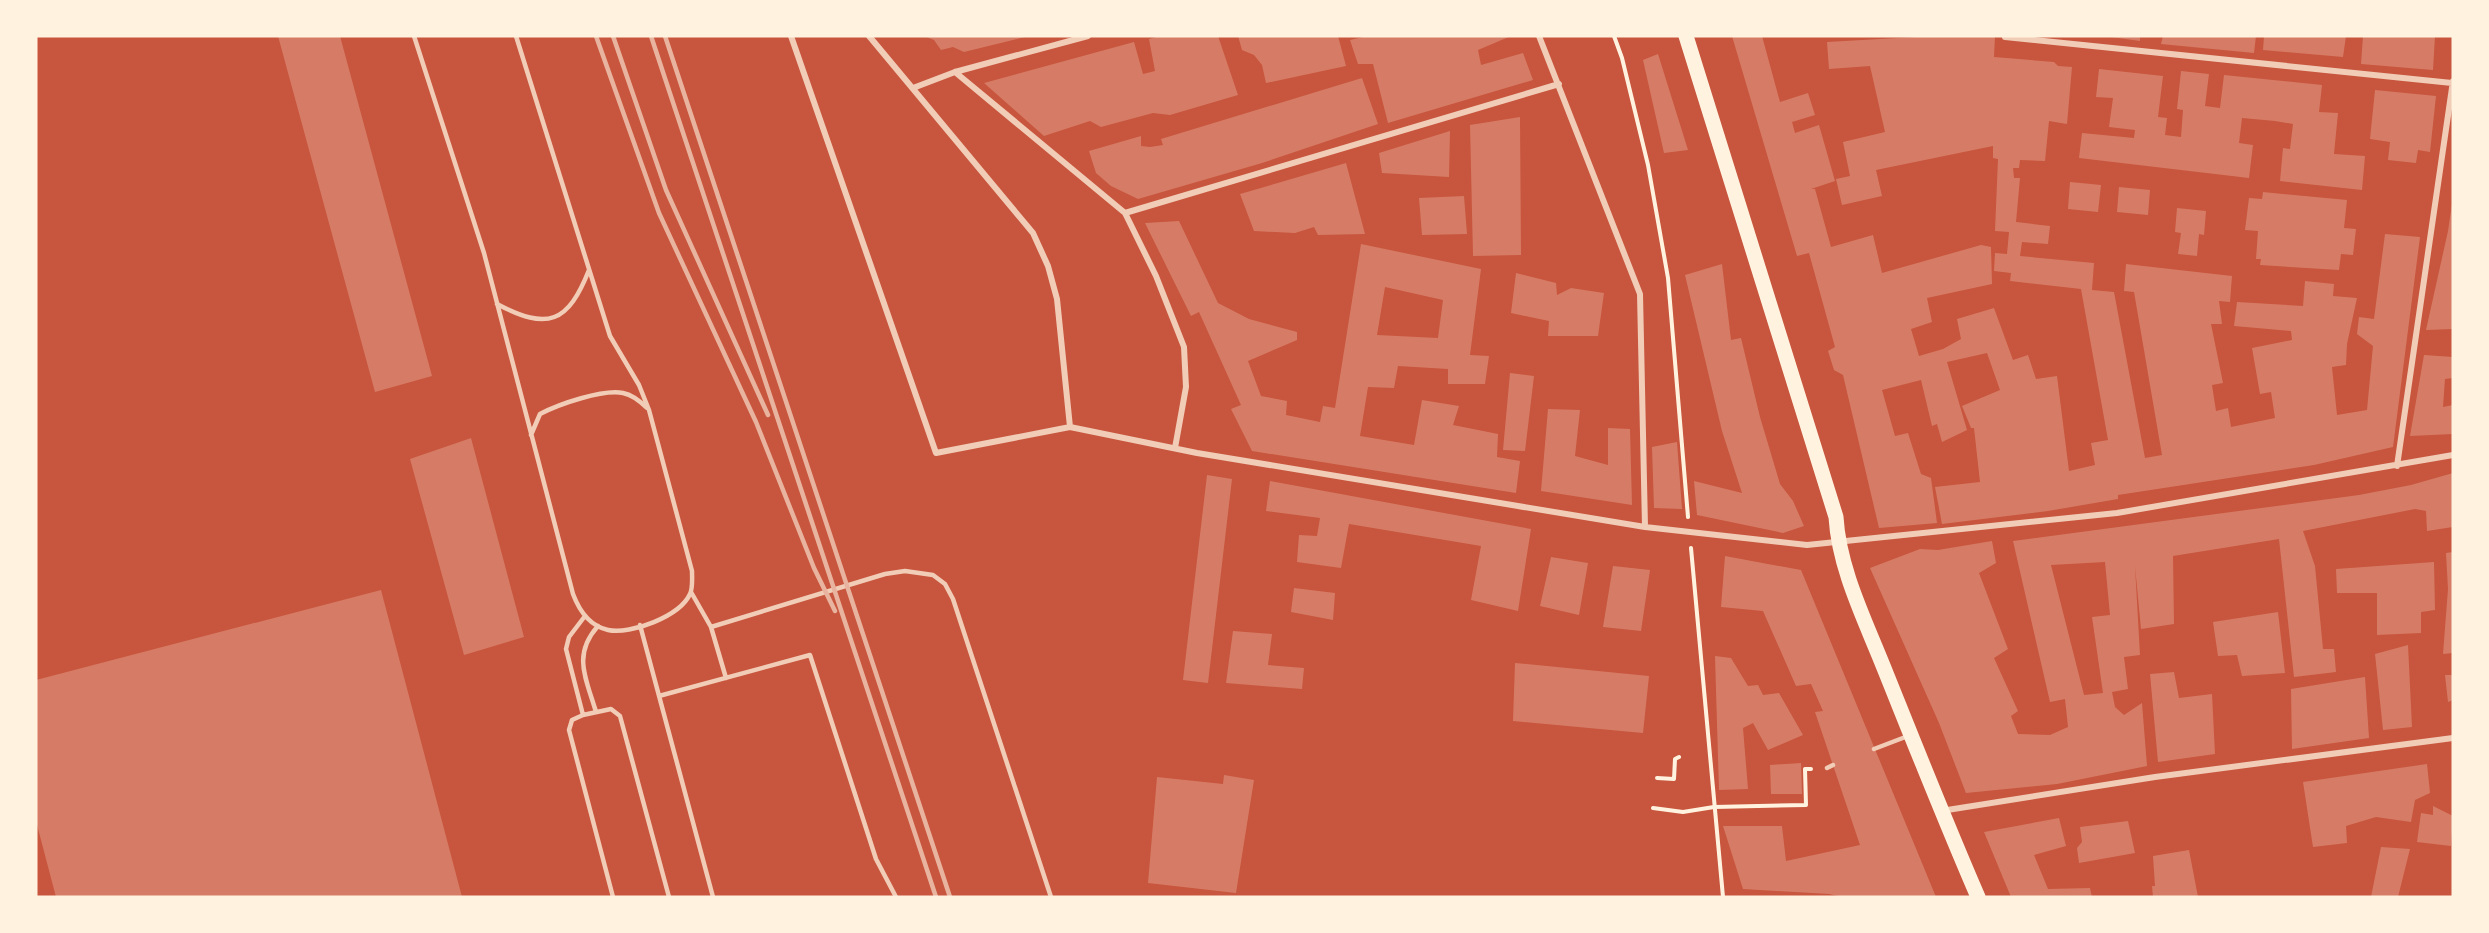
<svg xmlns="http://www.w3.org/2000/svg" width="2489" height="933" font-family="'Golos Text',sans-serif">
<rect width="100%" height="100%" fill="#c8553d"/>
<path fill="#d67c66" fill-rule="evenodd" d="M 278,36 L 340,36 L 432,376 L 375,392 Z
M 924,36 L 1025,36 L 1025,37 L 964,52 L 953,47 L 941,50 L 934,40 Z
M 1159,36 L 1218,36 L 1238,95 L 1170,115 L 1153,113 L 1101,127 L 1090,121 L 1044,136 L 984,83 L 1134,42 L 1143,74 L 1155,71 L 1149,39 Z
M 1238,36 L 1338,36 L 1346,66 L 1266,83 L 1262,65 L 1254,55 L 1242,50 Z
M 1367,36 L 1511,36 L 1478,50 L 1481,65 L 1523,53 L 1533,80 L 1388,123 L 1373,64 L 1358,64 L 1350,40 Z
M 1732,36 L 1762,36 L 1780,102 L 1808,93 L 1815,115 L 1792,122 L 1795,133 L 1819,125 L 1835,181 L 1811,189 L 1815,189 L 1831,247 L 1873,235 L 1882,273 L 1981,245 L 1991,247 L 1992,284 L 1927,298 L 1932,322 L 1911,329 L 1919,356 L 1943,349 L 1961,339 L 1957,319 L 1994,308 L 2013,360 L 2028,355 L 2036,379 L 2057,376 L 2069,471 L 2095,465 L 2091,443 L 2108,440 L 2081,289 L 2010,281 L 2011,273 L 1994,271 L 1995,253 L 2007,254 L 2009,232 L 1995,231 L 1998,159 L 1993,158 L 1993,146 L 1876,170 L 1882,196 L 1842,205 L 1836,179 L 1850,176 L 1843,142 L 1885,132 L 1870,66 L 1829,69 L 1827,42 L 1933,36 L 1995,36 L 1994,57 L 2054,62 L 2058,66 L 2072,67 L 2067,124 L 2049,121 L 2045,161 L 2020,160 L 2019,168 L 2013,168 L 2014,178 L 2020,178 L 2016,222 L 2050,226 L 2048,244 L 2022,242 L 2020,256 L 2094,263 L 2092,290 L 2114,292 L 2145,458 L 2162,455 L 2134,292 L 2124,291 L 2126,264 L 2232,276 L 2230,302 L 2219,301 L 2222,324 L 2211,324 L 2223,383 L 2212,385 L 2216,411 L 2228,408 L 2231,427 L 2275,418 L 2271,392 L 2260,394 L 2252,348 L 2292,340 L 2291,331 L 2234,326 L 2237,302 L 2303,306 L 2305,281 L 2334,284 L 2333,296 L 2357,298 L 2347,344 L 2346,365 L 2332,367 L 2337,415 L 2367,410 L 2373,346 L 2357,334 L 2359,317 L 2374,319 L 2385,234 L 2420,237 L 2393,447 L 2314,465 L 2118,495 L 2118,499 L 2048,511 L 1942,524 L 1935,487 L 1980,482 L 1974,428 L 1971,428 L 1962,406 L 2000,390 L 1987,353 L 1947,362 L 1967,430 L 1942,442 L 1937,424 L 1932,426 L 1921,380 L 1882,390 L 1895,436 L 1908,433 L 1921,474 L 1931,478 L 1937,523 L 1879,528 L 1843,375 L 1834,370 L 1828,351 L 1835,347 L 1809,253 L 1797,256 Z
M 2104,36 L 2140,36 L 2140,41 Z
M 2163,36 L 2256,36 L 2254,53 L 2161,44 Z
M 2264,36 L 2346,36 L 2343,57 L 2263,50 Z
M 2363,36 L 2435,36 L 2433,70 L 2361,64 Z
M 1658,54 L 1688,150 L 1664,153 L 1643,60 Z
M 2099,69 L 2163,76 L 2158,117 L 2167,118 L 2165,135 L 2181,137 L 2183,110 L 2177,109 L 2181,71 L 2209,74 L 2205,106 L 2220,108 L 2224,75 L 2322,85 L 2319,112 L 2338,113 L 2334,154 L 2365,156 L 2362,190 L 2280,181 L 2283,148 L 2290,149 L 2293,124 L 2275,121 L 2242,118 L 2239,143 L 2253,145 L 2249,178 L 2079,158 L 2082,133 L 2134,138 L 2135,130 L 2109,127 L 2113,98 L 2096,97 Z
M 1362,78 L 1378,124 L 1262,163 L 1138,199 L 1111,186 L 1096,173 L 1089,151 L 1141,136 L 1141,146 L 1150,147 L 1163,145 L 1161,139 Z
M 2375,90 L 2436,96 L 2430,152 L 2418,150 L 2416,163 L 2388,160 L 2390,142 L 2370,139 Z
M 1520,117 L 1521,255 L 1473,256 L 1470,125 Z
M 1450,131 L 1449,177 L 1382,173 L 1379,153 Z
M 1346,163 L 1365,234 L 1318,235 L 1314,227 L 1295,233 L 1254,231 L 1240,194 Z
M 2070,182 L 2101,185 L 2098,212 L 2068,209 Z
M 2119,187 L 2150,190 L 2148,215 L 2117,212 Z
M 2263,192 L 2347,200 L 2344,228 L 2356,229 L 2353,255 L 2341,254 L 2339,270 L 2260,265 L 2261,259 L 2256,259 L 2258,231 L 2245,230 L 2249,198 L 2262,199 Z
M 1464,196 L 1467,234 L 1422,235 L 1419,198 Z
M 2452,204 L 2453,329 L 2426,330 L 2448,231 Z
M 2177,208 L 2206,211 L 2204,235 L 2199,234 L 2197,256 L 2178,254 L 2181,233 L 2175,232 Z
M 1179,221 L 1218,303 L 1249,319 L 1297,332 L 1297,340 L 1248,361 L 1261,396 L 1287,401 L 1286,415 L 1320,422 L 1323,406 L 1335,408 L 1361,244 L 1481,269 L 1470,355 L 1489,356 L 1485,384 L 1448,384 L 1448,369 L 1398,366 L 1394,388 L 1368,387 L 1360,436 L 1414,445 L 1422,400 L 1459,406 L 1453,425 L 1498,434 L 1497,457 L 1520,461 L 1516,493 L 1252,451 L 1231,409 L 1241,405 L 1199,312 L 1191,316 L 1145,223 ZM 1385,287 L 1443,300 L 1438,338 L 1377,335 Z
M 1722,264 L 1731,340 L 1741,338 L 1760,417 L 1780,484 L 1793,501 L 1804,526 L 1783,533 L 1697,515 L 1694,481 L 1742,493 L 1722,431 L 1685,275 Z
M 1516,273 L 1556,283 L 1557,295 L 1571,288 L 1604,293 L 1598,336 L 1548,336 L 1549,321 L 1511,313 Z
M 2424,355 L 2453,357 L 2453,378 L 2445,379 L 2443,407 L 2453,405 L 2453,434 L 2410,436 Z
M 1510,373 L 1534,376 L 1525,451 L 1503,450 Z
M 1548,409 L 1580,410 L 1575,456 L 1608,465 L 1608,428 L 1630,429 L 1632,505 L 1541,491 Z
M 471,438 L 524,637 L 464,655 L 410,459 Z
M 1677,442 L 1682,509 L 1654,508 L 1652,447 Z
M 2453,473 L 2453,527 L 2427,531 L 2426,511 L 2415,509 L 2303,531 L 2315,566 L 2323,649 L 2334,649 L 2336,672 L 2294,677 L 2279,539 L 2173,556 L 2174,624 L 2141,629 L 2135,566 L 2140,655 L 2124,657 L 2128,689 L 2112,692 L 2115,707 L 2124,715 L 2142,703 L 2147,766 L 2057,784 L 1966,793 L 1939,723 L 1870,568 L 1920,549 L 1938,550 L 1992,541 L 1996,563 L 1979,573 L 2008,649 L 1994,658 L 2018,711 L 2011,716 L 2018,734 L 2050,735 L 2068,727 L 2065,699 L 2050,702 L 2013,541 L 2359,495 L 2411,485 ZM 2105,562 L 2110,615 L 2092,617 L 2103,693 L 2084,695 L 2051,565 Z
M 1207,475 L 1232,479 L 1208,683 L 1183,680 Z
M 1270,481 L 1531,529 L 1518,611 L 1471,600 L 1481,546 L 1349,524 L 1341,568 L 1297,562 L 1299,535 L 1317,536 L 1320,518 L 1266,511 Z
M 2453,552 L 2453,653 L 2443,654 L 2448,589 L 2446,553 Z
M 1725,556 L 1801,570 L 1936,897 L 1843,897 L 1829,894 L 1743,889 L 1723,826 L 1782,826 L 1786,861 L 1860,845 L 1815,712 L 1823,711 L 1811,684 L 1796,686 L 1763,611 L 1721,607 Z
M 1551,557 L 1588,563 L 1579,615 L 1540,606 Z
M 2434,562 L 2435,610 L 2421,612 L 2421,633 L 2377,635 L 2377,593 L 2337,593 L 2336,569 Z
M 1613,566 L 1650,570 L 1641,631 L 1603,627 Z
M 1294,588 L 1335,593 L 1333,620 L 1291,612 Z
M 381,590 L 462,897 L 56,897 L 36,821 L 36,680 Z
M 2278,612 L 2285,673 L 2242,676 L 2237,655 L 2218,656 L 2213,622 Z
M 1233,631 L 1272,634 L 1268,665 L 1304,668 L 1302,689 L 1226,683 Z
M 2408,645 L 2412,727 L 2383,730 L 2375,654 Z
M 1715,656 L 1731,658 L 1748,686 L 1758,685 L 1763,695 L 1779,693 L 1803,735 L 1768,750 L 1753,723 L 1743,728 L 1748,789 L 1719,790 Z
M 1515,663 L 1649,676 L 1643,733 L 1513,721 Z
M 2174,672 L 2179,698 L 2212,694 L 2215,754 L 2158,762 L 2150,674 Z
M 2445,675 L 2453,675 L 2453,700 L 2448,702 Z
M 2365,677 L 2369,738 L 2292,749 L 2291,689 Z
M 1801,763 L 1802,794 L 1771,794 L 1770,765 Z
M 2427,764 L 2430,793 L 2415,800 L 2411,822 L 2376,817 L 2346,826 L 2347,843 L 2313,847 L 2303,782 Z
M 1224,775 L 1254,780 L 1236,893 L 1148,883 L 1157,777 L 1223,784 Z
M 2433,806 L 2453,816 L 2451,846 L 2417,842 L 2421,813 L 2433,815 Z
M 2059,818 L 2066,846 L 2034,855 L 2048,889 L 2090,888 L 2092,897 L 2011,897 L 1984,832 Z
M 2128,821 L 2135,853 L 2079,863 L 2077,848 L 2082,842 L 2080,827 Z
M 2381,847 L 2410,849 L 2398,897 L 2371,897 Z
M 2189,850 L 2198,897 L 2153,897 L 2152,886 L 2155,886 L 2153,856 Z"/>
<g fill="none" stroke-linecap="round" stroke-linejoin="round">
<path stroke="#fff3e0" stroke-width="4" d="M 1614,36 L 1622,58 L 1648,165 L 1668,278 L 1688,517
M 1691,548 L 1723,897
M 1657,778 L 1674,779 L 1675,759 L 1679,757
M 1653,808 L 1683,812 L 1714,807 L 1806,805 L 1805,769 L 1811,769"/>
<path stroke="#f1ccb7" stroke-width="4.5" d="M 414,36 L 484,253 L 573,594 C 579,610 590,626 608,630 C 631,635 680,616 690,594 C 693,588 692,578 692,571 L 649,410 L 639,385 L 610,336 L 516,36
M 497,304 C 548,331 568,323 589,270
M 531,435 L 540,414 C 559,404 603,389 623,393 C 633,395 640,401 647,408
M 691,592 L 711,627 L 885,574 L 905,571 L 933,575 L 945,584 L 953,599 L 1051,897
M 585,616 L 569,637 L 566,649 L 583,715 L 572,720 L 569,730 L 613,897
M 640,625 L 713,897
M 711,627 L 726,678
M 659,696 L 810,655 L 876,859 L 896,897
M 596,712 C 586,678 572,655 598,626
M 583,715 L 611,709 L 620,716 L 669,897
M 1874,749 L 1908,736
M 1827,768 L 1833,765"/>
<path stroke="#f1ccb7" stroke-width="6" d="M 791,36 L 936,453 L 1070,427 L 1197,453 L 1645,527 L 1807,545 L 2117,513 L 2453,455
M 869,36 L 1033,233 L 1048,266 L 1057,299 L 1070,427
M 1539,36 L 1640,294 L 1645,527
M 2005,37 L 2452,83
M 955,72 L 1125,213 L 1156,276 L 1184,347 L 1186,387 L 1175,448
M 913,88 L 955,72 L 1088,36
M 1125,213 L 1559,84
M 2397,466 L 2453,81
M 1941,811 L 2155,777 L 2453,738"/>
<path stroke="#fff3e0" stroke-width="15" d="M 1686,36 L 1836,517 C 1839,569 1865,620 1884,668 C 1915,745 1945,821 1978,897"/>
<path stroke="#e9b49f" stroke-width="4.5" d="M 596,36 L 659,213 L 756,422 L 814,568 L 835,611
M 613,36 L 666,190 L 768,415
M 651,36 L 936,897
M 665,36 L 950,897"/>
</g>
<rect width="2489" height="933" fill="none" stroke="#fff3e0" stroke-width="75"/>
</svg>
